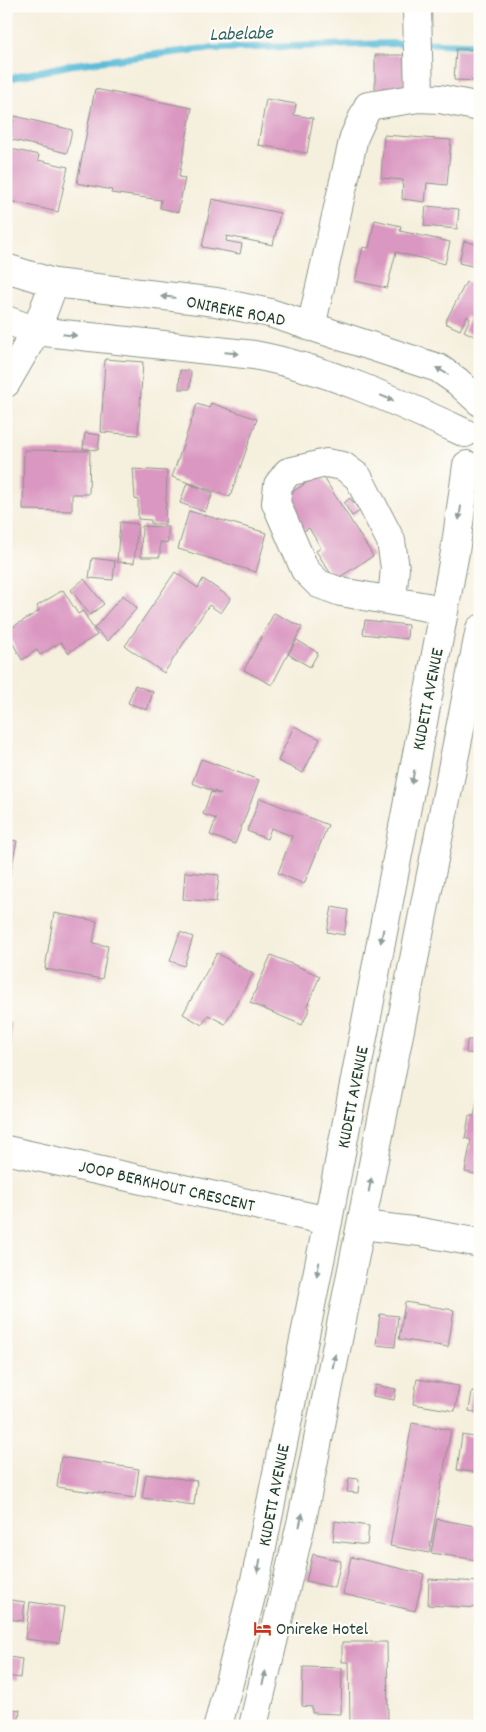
<svg xmlns="http://www.w3.org/2000/svg" width="486" height="1732" font-family="Dekko,sans-serif">
<rect width="100%" height="100%" fill="#fdfcf7"/>
<filter id="ink" filterUnits="userSpaceOnUse"><feTurbulence type="fractalNoise" baseFrequency=".02" numOctaves="2"/><feDisplacementMap in="SourceGraphic" scale="10" xChannelSelector="R" yChannelSelector="G"/><feConvolveMatrix kernelMatrix="1 2 1 2 8 2 1 2 1" color-interpolation-filters="sRGB"/></filter>
<filter id="wash" filterUnits="userSpaceOnUse"><feTurbulence type="fractalNoise" baseFrequency=".0096" numOctaves="4" result="noise"/><feDisplacementMap in="SourceGraphic" scale="20" xChannelSelector="R" yChannelSelector="G"/><feGaussianBlur stdDeviation="1.12" result="paint"/><feColorMatrix in="noise" values="0 0 0 0 0 0 0 0 0 0 0 0 0 0 0 0 0 1.4 0 .05"/><feComposite in="paint" operator="in"/></filter>
<g filter="url(#wash)">
<rect width="100%" height="100%" fill="#f5efdd"/>
<g fill="none" stroke-linecap="round" stroke-linejoin="round">
<path stroke="#59bbd8" stroke-width="7" d="M 424,43 L 480,45
M 6,79 L 70,65 L 201,49 L 413,43"/>
</g>
<g id="blocks">
<path fill="#da97c1" d="M 456,49 L 480,50 L 480,81 L 454,80 Z
M 375,55 L 405,55 L 405,89 L 375,89 Z
M 95,89 L 192,108 L 179,177 L 185,178 L 178,212 L 160,208 L 161,200 L 111,193 L 112,190 L 77,183 Z
M 266,99 L 296,104 L 294,115 L 313,118 L 307,153 L 258,145 Z
M 15,116 L 72,130 L 67,153 L 9,139 Z
M 384,135 L 451,140 L 447,185 L 427,183 L 425,202 L 402,199 L 403,180 L 381,178 Z
M 6,148 L 39,155 L 38,160 L 68,167 L 58,212 L 6,200 Z
M 212,199 L 280,213 L 273,245 L 227,236 L 226,241 L 242,244 L 240,254 L 202,247 Z
M 426,206 L 459,209 L 457,229 L 424,226 Z
M 375,220 L 401,226 L 400,231 L 450,242 L 445,264 L 396,252 L 387,288 L 355,281 L 363,247 L 369,248 Z
M 464,241 L 480,245 L 480,268 L 459,263 Z
M 466,282 L 480,289 L 480,339 L 464,331 L 470,319 L 467,316 L 460,330 L 445,323 Z
M 105,359 L 143,362 L 138,435 L 101,432 Z
M 180,370 L 191,371 L 190,389 L 179,389 Z
M 211,403 L 257,419 L 230,497 L 172,477 L 197,404 L 209,408 Z
M 85,433 L 100,435 L 98,450 L 83,449 Z
M 24,450 L 90,451 L 89,494 L 72,494 L 72,511 L 23,510 Z
M 133,469 L 167,471 L 165,524 L 151,524 L 151,520 L 138,519 L 138,500 L 135,499 Z
M 321,473 L 373,556 L 335,580 L 316,551 L 321,548 L 309,528 L 304,531 L 283,498 Z
M 187,483 L 213,493 L 205,512 L 180,503 Z
M 350,498 L 360,511 L 352,516 L 344,503 Z
M 189,511 L 267,533 L 256,572 L 178,549 Z
M 120,522 L 138,524 L 134,563 L 117,562 Z
M 142,526 L 168,527 L 168,543 L 160,542 L 160,557 L 141,557 Z
M 92,558 L 115,561 L 113,580 L 89,578 Z
M 175,572 L 198,588 L 203,579 L 231,598 L 221,613 L 209,605 L 164,673 L 125,646 Z
M 84,579 L 104,604 L 90,615 L 71,590 Z
M 63,590 L 78,614 L 83,611 L 97,635 L 68,653 L 61,642 L 40,655 L 37,650 L 22,660 L 6,631 L 39,611 L 37,606 Z
M 123,595 L 137,608 L 108,641 L 94,628 Z
M 274,613 L 302,627 L 272,685 L 244,670 Z
M 365,620 L 408,625 L 407,639 L 363,634 Z
M 297,640 L 318,653 L 310,667 L 288,654 Z
M 135,685 L 153,692 L 147,710 L 128,703 Z
M 294,726 L 320,739 L 303,773 L 278,761 Z
M 201,759 L 259,780 L 235,844 L 210,835 L 216,819 L 203,814 L 211,792 L 221,794 L 192,783 Z
M 260,798 L 328,825 L 304,884 L 278,873 L 292,836 L 271,828 L 267,839 L 247,831 Z
M 6,839 L 17,841 L 7,888 L 6,888 Z
M 185,872 L 219,875 L 216,902 L 183,899 Z
M 332,907 L 348,910 L 344,935 L 327,932 Z
M 54,913 L 97,921 L 93,943 L 108,946 L 102,979 L 45,969 Z
M 180,932 L 193,937 L 184,966 L 170,961 Z
M 217,953 L 253,974 L 225,1024 L 208,1015 L 202,1025 L 183,1014 Z
M 271,955 L 320,976 L 307,1006 L 310,1008 L 302,1025 L 250,1003 Z
M 6,1022 L 11,1023 L 8,1076 L 6,1076 Z
M 467,1040 L 480,1040 L 480,1054 L 466,1053 Z
M 479,1091 L 480,1091 L 480,1175 L 465,1172 L 471,1140 L 465,1138 L 469,1116 L 474,1116 Z
M 405,1302 L 454,1310 L 448,1347 L 399,1339 Z
M 380,1314 L 398,1316 L 395,1347 L 376,1345 Z
M 417,1379 L 459,1386 L 455,1411 L 413,1404 Z
M 375,1385 L 396,1389 L 394,1400 L 373,1396 Z
M 472,1391 L 480,1392 L 480,1413 L 469,1411 Z
M 412,1423 L 451,1430 L 429,1553 L 390,1546 Z
M 462,1435 L 480,1438 L 480,1473 L 457,1470 Z
M 61,1457 L 139,1469 L 135,1498 L 57,1487 Z
M 146,1474 L 197,1481 L 194,1505 L 142,1498 Z
M 349,1478 L 359,1479 L 358,1493 L 347,1492 Z
M 437,1519 L 480,1527 L 477,1560 L 431,1553 Z
M 335,1521 L 369,1526 L 367,1545 L 333,1541 Z
M 313,1554 L 341,1561 L 335,1588 L 306,1581 Z
M 351,1557 L 424,1574 L 415,1611 L 343,1594 Z
M 429,1579 L 480,1582 L 479,1608 L 428,1605 Z
M 11,1600 L 25,1602 L 23,1621 L 8,1619 Z
M 30,1602 L 64,1607 L 59,1643 L 25,1639 Z
M 342,1642 L 387,1642 L 388,1724 L 350,1724 L 349,1662 L 342,1662 Z
M 9,1657 L 22,1659 L 20,1678 L 7,1676 Z
M 303,1667 L 342,1668 L 341,1714 L 312,1713 L 312,1707 L 302,1706 Z
M 6,1708 L 20,1710 L 18,1726 L 6,1726 Z"/>
</g>
</g>
<g filter="url(#ink)">
<use href="#blocks" fill-opacity="0" stroke="#8a9688" stroke-width="1"/>
<g fill="none" stroke-linecap="round" stroke-linejoin="round">
<defs>
<path id="minor" d="M 417,6 L 419,98
M 311,327 L 354,137 L 368,106 L 419,98 L 440,99 L 480,107
M 6,383 L 36,331 L 54,283
M 392,599 L 395,568 L 391,541 L 358,477 L 343,466 L 326,463 L 288,472 L 278,485 L 276,503 L 305,570 L 319,584 L 341,592 L 444,610
M 6,1150 L 328,1221
M 362,1225 L 421,1232 L 480,1243"/>
<path id="major" d="M 6,268 L 54,283 L 216,302 L 270,313 L 438,368 L 457,381 L 480,402
M 6,320 L 36,331 L 254,355 C 328,369 396,401 465,433
M 218,1726 L 257,1572 L 328,1221 L 433,670 L 455,552 L 467,465
M 253,1726 L 303,1515 L 480,629"/>
</defs>
<use href="#minor" stroke="#8a9688" stroke-width="30"/>
<use href="#major" stroke="#8a9688" stroke-width="30"/>
<use href="#minor" stroke="#fff" stroke-width="28"/>
<use href="#major" stroke="#fff" stroke-width="28"/>
</g>
<defs><path id="oneway-solid" d="M-6-.8H1V-3.2L6.5 0L1 3.2V.8H-6Z" transform="scale(1.25)"/></defs>
<g fill="#8f9e9a">
<use href="#oneway-solid" transform="translate(168 297) rotate(-174)"/>
<use href="#oneway-solid" transform="translate(70 335) rotate(6)"/>
<use href="#oneway-solid" transform="translate(232 353) rotate(5)"/>
<use href="#oneway-solid" transform="translate(442 371) rotate(-150)"/>
<use href="#oneway-solid" transform="translate(387 398) rotate(23)"/>
<use href="#oneway-solid" transform="translate(460 513) rotate(98)"/>
<use href="#oneway-solid" transform="translate(413 777) rotate(101)"/>
<use href="#oneway-solid" transform="translate(382 936) rotate(101)"/>
<use href="#oneway-solid" transform="translate(370 1185) rotate(-79)"/>
<use href="#oneway-solid" transform="translate(318 1269) rotate(101)"/>
<use href="#oneway-solid" transform="translate(334 1361) rotate(-79)"/>
<use href="#oneway-solid" transform="translate(301 1520) rotate(-77)"/>
<use href="#oneway-solid" transform="translate(259 1566) rotate(101)"/>
<use href="#oneway-solid" transform="translate(264 1678) rotate(-77)"/>
</g>
</g>
<defs>
<symbol id="hotel-bare" viewBox="-9 -9 18 18"><path d="M-6-4.5h1.5V1H6V5H4.5V3h-9V5H-6ZM-4 0a1.8 1.8 0 1 1 3.6 0ZM.5 0V-2.5h3Q6-2.5 6 0Z" fill="#c8321e" stroke="#fdfcf7" stroke-width="2.5" paint-order="stroke"/></symbol>
</defs>
<g fill-rule="evenodd">
<use href="#hotel-bare" x="250" y="1616" width="25" height="25"/>
</g>
<g text-anchor="middle" stroke-width="4.5" stroke-linejoin="round" paint-order="stroke">
<g font-size="18" fill="#1f3d34" stroke="#fdfcf7">
<text transform="translate(236 310) rotate(11)" y="6">ONIREKE ROAD</text>
<text transform="translate(427 699) rotate(-79)" y="6">KUDETI AVENUE</text>
<text transform="translate(352 1097) rotate(-79)" y="6">KUDETI AVENUE</text>
<text transform="translate(167 1185) rotate(13)" y="6">JOOP BERKHOUT CRESCENT</text>
<text transform="translate(273 1495) rotate(-79)" y="6">KUDETI AVENUE</text>
</g>
<g font-size="18" fill="#1f3d34" stroke="#fdfcf7" text-anchor="start">
<text x="276" y="1634">Onireke Hotel</text>
</g>
<g font-size="19" font-style="italic" fill="#306365" stroke="#fdfcf7">
<text transform="translate(241 32) rotate(-2)" y="7">Labelabe</text>
</g>
</g>
<rect width="486" height="1732" fill="none" stroke="#fdfcf7" stroke-width="25"/>
</svg>
